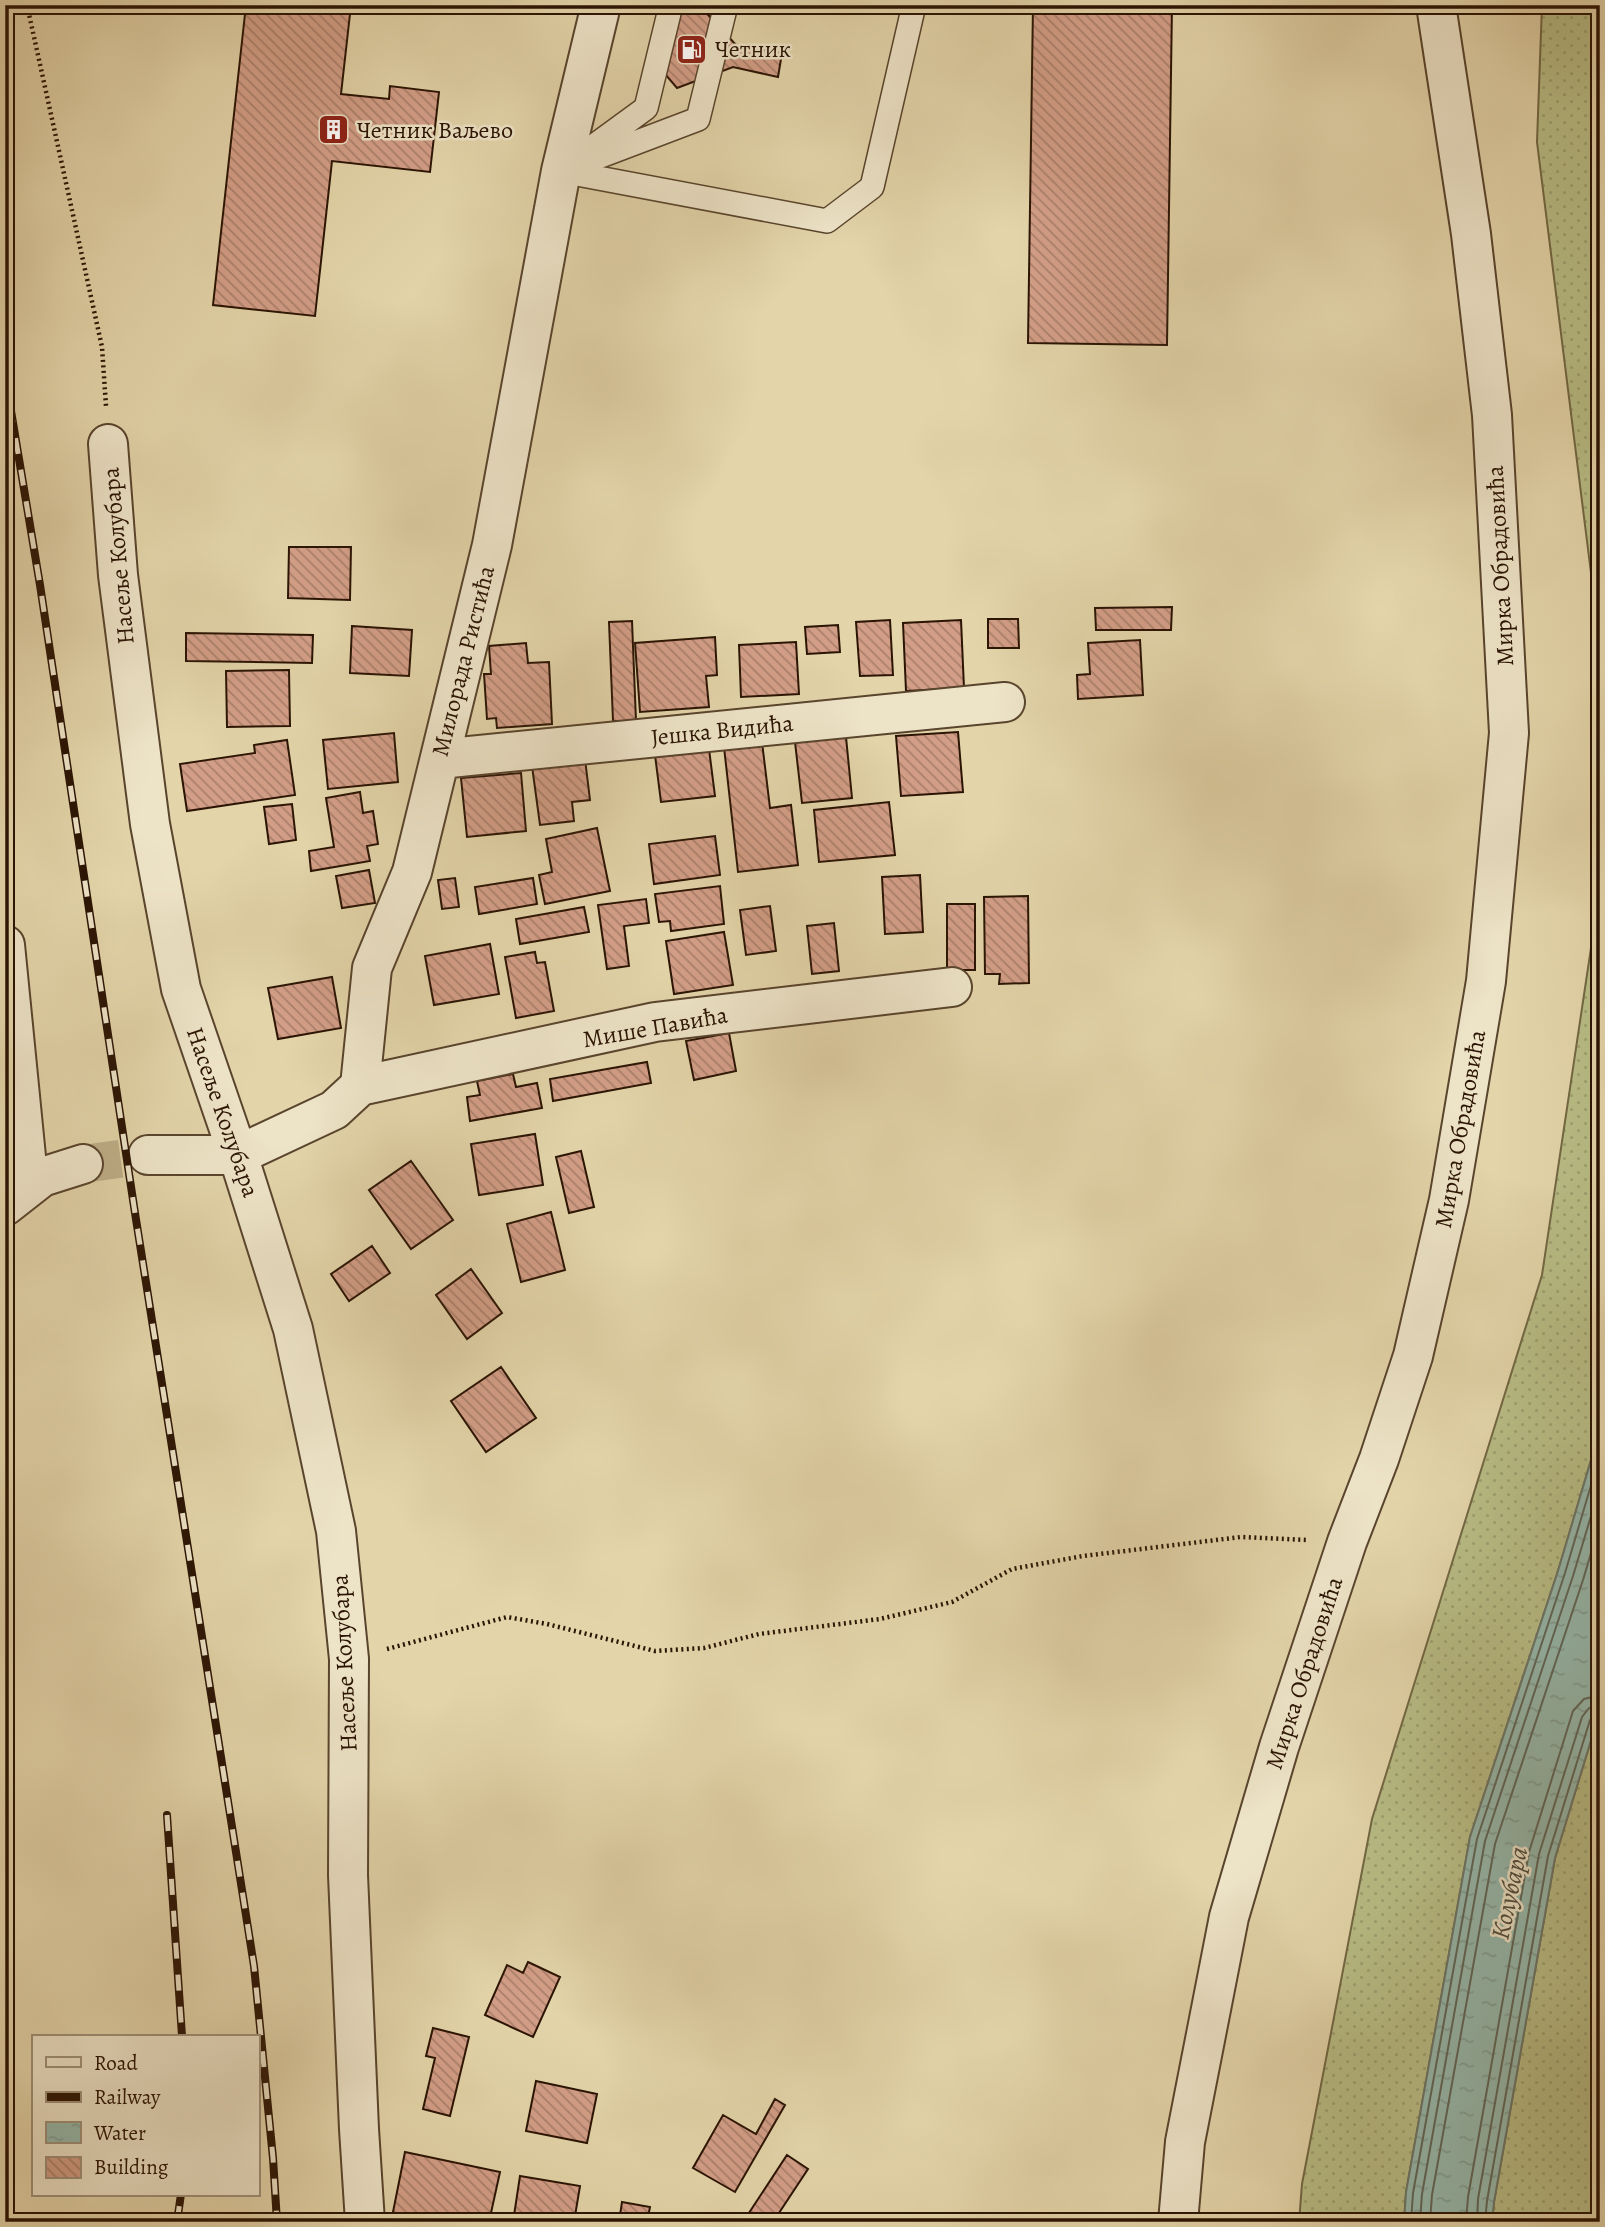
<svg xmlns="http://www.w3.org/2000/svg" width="1605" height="2227" font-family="Alegreya,serif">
<defs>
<pattern id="grass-dots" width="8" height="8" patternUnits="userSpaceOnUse" patternTransform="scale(1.75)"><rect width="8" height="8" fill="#b8bc85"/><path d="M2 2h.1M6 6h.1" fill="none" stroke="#9ea171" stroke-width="1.8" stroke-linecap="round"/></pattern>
<pattern id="water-ripples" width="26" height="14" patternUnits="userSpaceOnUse" patternTransform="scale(1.75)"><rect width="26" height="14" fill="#95b8ac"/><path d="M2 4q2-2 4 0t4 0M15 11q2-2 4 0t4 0" fill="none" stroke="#819d92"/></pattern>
<pattern id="building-back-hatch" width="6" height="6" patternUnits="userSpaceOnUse" patternTransform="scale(1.75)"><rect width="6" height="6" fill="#d39e87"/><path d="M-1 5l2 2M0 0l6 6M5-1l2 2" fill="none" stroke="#ab806c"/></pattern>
</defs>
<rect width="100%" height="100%" fill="#e3d4a9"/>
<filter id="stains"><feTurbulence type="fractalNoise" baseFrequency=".00286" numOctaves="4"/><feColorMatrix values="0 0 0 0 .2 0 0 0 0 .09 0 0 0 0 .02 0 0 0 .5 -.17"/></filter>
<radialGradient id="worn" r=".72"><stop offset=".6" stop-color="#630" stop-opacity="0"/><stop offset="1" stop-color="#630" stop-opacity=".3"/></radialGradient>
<path fill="url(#grass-dots)" stroke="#726844" stroke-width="2" d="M 1542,5 L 1600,5 L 1600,1430 L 1558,1571 L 1470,1837 L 1406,2192 L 1404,2222 L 1299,2222 L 1302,2184 L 1372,1819 L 1542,1275 L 1594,928 L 1593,589 L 1537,142 Z
M 1600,1711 L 1600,2222 L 1492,2222 L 1494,2202 L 1555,1858 Z"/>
<path fill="url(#water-ripples)" stroke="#6b7669" stroke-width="2" d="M 1600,1430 L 1600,1711 L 1555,1858 L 1494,2202 L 1492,2222 L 1404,2222 L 1406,2192 L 1470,1837 L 1558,1571 Z"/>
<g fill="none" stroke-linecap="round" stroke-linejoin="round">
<path stroke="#606658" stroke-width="2" d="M 1411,2222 L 1413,2193 L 1477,1839 L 1565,1573 L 1600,1455
M 1420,2222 L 1422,2194 L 1485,1841 L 1573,1576 L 1600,1486
M 1430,2222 L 1432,2195 L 1495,1844 L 1583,1580 L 1600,1523
M 1466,2222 L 1468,2197 L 1529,1852 L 1573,1711 L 1584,1699 L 1600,1695
M 1477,2222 L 1478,2199 L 1539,1854 L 1582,1717 L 1589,1708 L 1600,1706
M 1485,2222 L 1487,2201 L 1548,1856 L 1590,1720 L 1594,1715 L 1600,1714"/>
</g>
<path fill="url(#building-back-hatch)" stroke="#2b1404" stroke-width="2" d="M 246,5 L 351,5 L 341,94 L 389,99 L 390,86 L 439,92 L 430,172 L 332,161 L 315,316 L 213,305 Z
M 686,5 L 699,5 L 737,46 L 782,53 L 778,77 L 733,67 L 677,88 L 665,74 L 677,8 Z
M 1033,5 L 1172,5 L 1167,345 L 1028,343 Z
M 289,547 L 351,547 L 350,600 L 288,598 Z
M 1172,607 L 1171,630 L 1096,630 L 1095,608 Z
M 988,619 L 1018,619 L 1019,648 L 988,648 Z
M 890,620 L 893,675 L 860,676 L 856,622 Z
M 961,620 L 964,688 L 906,691 L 903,623 Z
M 632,621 L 636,721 L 613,721 L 609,622 Z
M 838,625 L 840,652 L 807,654 L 805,627 Z
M 352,626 L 412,630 L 409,676 L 350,673 Z
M 186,633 L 313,635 L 312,663 L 186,661 Z
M 715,637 L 717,675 L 706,676 L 709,707 L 640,712 L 635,643 Z
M 1140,640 L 1143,695 L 1078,699 L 1077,675 L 1090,674 L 1088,643 Z
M 796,642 L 799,694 L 741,697 L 739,645 Z
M 526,643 L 528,663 L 549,662 L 552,724 L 497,728 L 496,718 L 487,719 L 484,674 L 491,674 L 489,646 Z
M 289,670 L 290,726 L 227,727 L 226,671 Z
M 958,732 L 963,792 L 901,796 L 896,736 Z
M 394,733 L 398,782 L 328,789 L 323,740 Z
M 846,737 L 852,798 L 802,803 L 795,742 Z
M 287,740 L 295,795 L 187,811 L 180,764 L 255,753 L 254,745 Z
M 762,742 L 770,808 L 791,805 L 798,865 L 738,872 L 724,747 Z
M 709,749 L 715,796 L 661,802 L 655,755 Z
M 585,759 L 590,800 L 572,802 L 574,821 L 540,825 L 532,766 Z
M 521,773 L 526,831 L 467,837 L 461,778 Z
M 360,792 L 363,813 L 373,811 L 378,844 L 367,846 L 370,861 L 311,871 L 309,851 L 334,847 L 326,798 Z
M 889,802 L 895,855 L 819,862 L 814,810 Z
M 292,804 L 296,840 L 269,844 L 264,807 Z
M 597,828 L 610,891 L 545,904 L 539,875 L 552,872 L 546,839 Z
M 715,836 L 720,875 L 654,884 L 649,844 Z
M 369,870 L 375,903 L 342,908 L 336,876 Z
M 920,875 L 923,932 L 885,934 L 882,877 Z
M 455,878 L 459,907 L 442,909 L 438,880 Z
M 533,878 L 537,904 L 479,914 L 475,887 Z
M 720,886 L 724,924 L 671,931 L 670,921 L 659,922 L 655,894 Z
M 1028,896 L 1029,983 L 999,984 L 1000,974 L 985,974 L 984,897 Z
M 646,899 L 649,923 L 624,926 L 629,966 L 607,969 L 598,905 Z
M 947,904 L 975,904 L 975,970 L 947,970 Z
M 770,906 L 776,951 L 746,955 L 740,910 Z
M 584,907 L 589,932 L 520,944 L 516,919 Z
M 834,923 L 839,971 L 812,974 L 807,926 Z
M 724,932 L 733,985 L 674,994 L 666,941 Z
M 490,944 L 499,994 L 434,1005 L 425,956 Z
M 535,952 L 537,963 L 545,962 L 554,1011 L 516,1018 L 505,957 Z
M 332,977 L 341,1028 L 278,1039 L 268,988 Z
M 729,1033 L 736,1071 L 694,1080 L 686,1041 Z
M 647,1062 L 651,1083 L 553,1101 L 550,1079 Z
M 513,1074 L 516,1087 L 537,1083 L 542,1108 L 470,1121 L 467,1097 L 480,1095 L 477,1081 Z
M 535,1134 L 543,1185 L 479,1195 L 471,1144 Z
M 581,1151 L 594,1207 L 569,1213 L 556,1157 Z
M 411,1161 L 453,1220 L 411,1249 L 369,1190 Z
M 551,1212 L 565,1270 L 521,1282 L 507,1224 Z
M 372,1246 L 390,1273 L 349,1301 L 331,1274 Z
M 471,1269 L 502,1313 L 467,1339 L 436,1295 Z
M 501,1367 L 536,1418 L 486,1452 L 451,1401 Z
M 528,1962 L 560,1977 L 533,2037 L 485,2015 L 507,1965 L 523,1973 Z
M 433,2028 L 469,2037 L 450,2116 L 423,2109 L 435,2058 L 426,2056 Z
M 536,2081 L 597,2094 L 587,2143 L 526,2131 Z
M 775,2099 L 785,2105 L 735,2192 L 693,2168 L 723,2115 L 756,2134 Z
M 405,2152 L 500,2172 L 489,2222 L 391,2222 Z
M 787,2155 L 808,2169 L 773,2222 L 743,2222 Z
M 520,2176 L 580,2186 L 574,2222 L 513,2222 Z
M 622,2202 L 650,2207 L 647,2222 L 619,2222 Z"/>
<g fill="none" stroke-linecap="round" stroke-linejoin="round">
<path stroke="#beae88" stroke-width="38" stroke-dasharray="38 19" stroke-linecap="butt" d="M 83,1164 L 148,1155"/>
<defs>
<path id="service" d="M 583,154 L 646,108 L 671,5
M 561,171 L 827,221 L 872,187 L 914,5
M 561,171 L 698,119 L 726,5"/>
<path id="minor" d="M 108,444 L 118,575 L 150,824 L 181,989 L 238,1155 L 293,1329 L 336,1531 L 349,1659 L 348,1875 L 359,2129 L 365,2222
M 440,759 L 1005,702
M 5,945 L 29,1187
M 360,1086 L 655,1022 L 952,987
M 148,1155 L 238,1155 L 334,1110 L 360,1086 L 372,968 L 412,872 L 492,545 L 561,171 L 601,5
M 5,1206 L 42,1177 L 83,1164"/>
<path id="tertiary" d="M 1178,2222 L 1185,2142 L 1229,1917 L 1279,1747 L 1347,1542 L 1379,1459 L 1413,1356 L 1449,1200 L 1486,981 L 1509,733 L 1492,415 L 1471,234 L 1436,5"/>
</defs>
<use href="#service" stroke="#59442d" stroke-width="26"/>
<use href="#minor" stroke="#59442d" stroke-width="42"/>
<use href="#tertiary" stroke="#59442d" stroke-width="42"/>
<path stroke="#2b1404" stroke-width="4.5" stroke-dasharray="2 3.5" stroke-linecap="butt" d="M 27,5 L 102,347 L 106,406
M 387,1649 L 507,1617 L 547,1624 L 655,1651 L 704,1648 L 759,1634 L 880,1619 L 952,1602 L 1012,1569 L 1083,1556 L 1241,1537 L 1307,1540"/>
<use href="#service" stroke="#ede3c7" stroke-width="23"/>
<use href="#minor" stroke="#ede3c7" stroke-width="38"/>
<use href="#tertiary" stroke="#ede3c7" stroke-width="38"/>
<defs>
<path id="rail" d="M 5,375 L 40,585 L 135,1213 L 254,1966 L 273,2158 L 277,2222
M 167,1815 L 182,2036
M 177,2222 L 181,2194"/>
</defs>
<use href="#rail" stroke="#2b1404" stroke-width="8"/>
<use href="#rail" stroke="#ede3c7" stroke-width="5" stroke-dasharray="16" stroke-linecap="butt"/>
</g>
<defs>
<symbol id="fuel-square" viewBox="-11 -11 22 22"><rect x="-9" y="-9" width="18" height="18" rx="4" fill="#8f2418" stroke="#ede3c7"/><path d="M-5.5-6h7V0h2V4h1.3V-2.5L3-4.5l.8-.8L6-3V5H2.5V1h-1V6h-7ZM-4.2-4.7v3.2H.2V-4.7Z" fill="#fff"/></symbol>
<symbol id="building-square" viewBox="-11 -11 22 22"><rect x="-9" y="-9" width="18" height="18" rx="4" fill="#8f2418" stroke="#ede3c7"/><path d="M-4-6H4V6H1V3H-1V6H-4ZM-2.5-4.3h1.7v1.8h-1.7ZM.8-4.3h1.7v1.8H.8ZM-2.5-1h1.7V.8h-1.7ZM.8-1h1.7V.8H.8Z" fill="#fff"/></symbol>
</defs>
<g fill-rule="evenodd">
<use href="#fuel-square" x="674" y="32" width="35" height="35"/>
<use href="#building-square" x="316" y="112" width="35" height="35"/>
</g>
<g text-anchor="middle" stroke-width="5" stroke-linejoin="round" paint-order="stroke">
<g font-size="24" fill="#2b1404" stroke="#ede3c7" text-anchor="start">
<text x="715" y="57">Четник</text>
<text x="357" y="138">Четник Ваљево</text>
</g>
<g font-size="24" fill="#2b1404" stroke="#ede3c7">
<text transform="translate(118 556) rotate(-95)" y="8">Насеље Колубара</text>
<text transform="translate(1500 566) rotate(-93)" y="8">Мирка Обрадовића</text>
<text transform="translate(463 661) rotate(-76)" y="8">Милорада Ристића</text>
<text transform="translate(722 730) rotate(-6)" y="8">Јешка Видића</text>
<text transform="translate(655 1027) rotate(-10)" y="8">Мише Павића</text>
<text transform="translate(223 1112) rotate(71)" y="8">Насеље Колубара</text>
<text transform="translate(1460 1129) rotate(-80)" y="8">Мирка Обрадовића</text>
<text transform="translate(344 1663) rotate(-93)" y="8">Насеље Колубара</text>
<text transform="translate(1304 1673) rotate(-72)" y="8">Мирка Обрадовића</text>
</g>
<g font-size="26" font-style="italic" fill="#504d3f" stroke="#ede3c7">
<text transform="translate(1509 1893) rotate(-78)" y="9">Колубара</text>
</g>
</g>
<rect width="1605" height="2227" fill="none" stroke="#e3d4a9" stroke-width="28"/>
<rect x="7" y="7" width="1591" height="2213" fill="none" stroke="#2b1404" stroke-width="3.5"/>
<rect x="14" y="14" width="1577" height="2199" fill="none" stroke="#2b1404" stroke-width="2"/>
<rect x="32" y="2035" width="228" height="161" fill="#ede3c7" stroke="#9f9079" stroke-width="2"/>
<rect x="46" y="2057" width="35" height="10" fill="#ede3c7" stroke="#9f9079" stroke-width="2"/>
<text x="94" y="2070" font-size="21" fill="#2b1404">Road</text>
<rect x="46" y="2092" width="35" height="10" fill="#2b1404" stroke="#9f9079" stroke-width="2"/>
<text x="94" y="2104" font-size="21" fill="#2b1404">Railway</text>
<rect x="46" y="2122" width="35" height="21" fill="url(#water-ripples)" stroke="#9f9079" stroke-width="2"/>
<text x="94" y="2140" font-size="21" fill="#2b1404">Water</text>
<rect x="46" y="2157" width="35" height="21" fill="url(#building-back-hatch)" stroke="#9f9079" stroke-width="2"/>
<text x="94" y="2174" font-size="21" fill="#2b1404">Building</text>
<rect width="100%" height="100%" filter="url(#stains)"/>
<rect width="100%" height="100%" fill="url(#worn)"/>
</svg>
